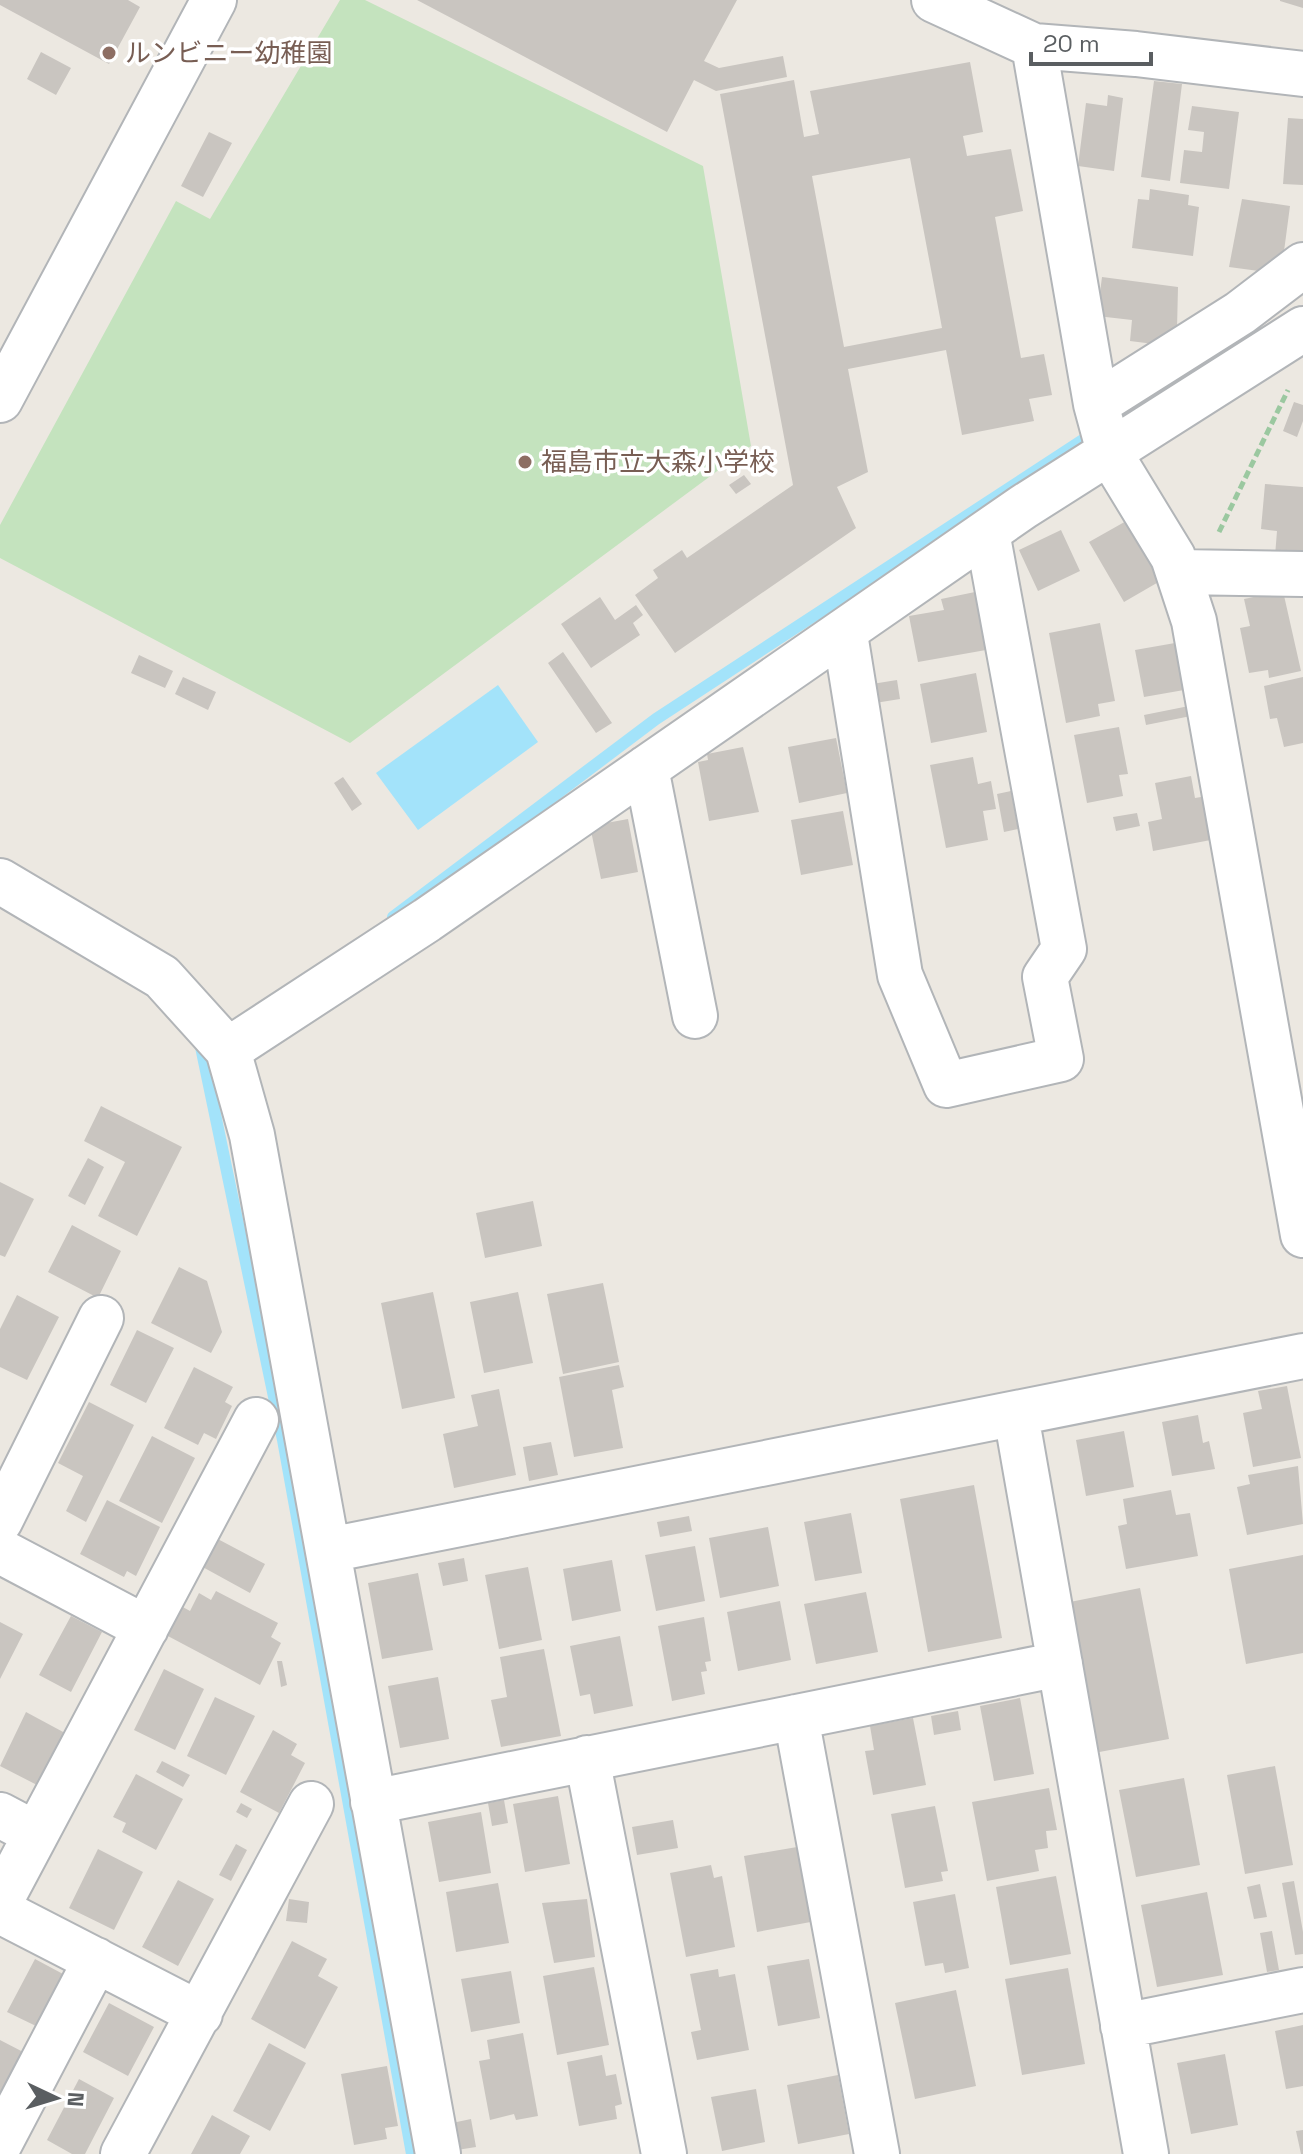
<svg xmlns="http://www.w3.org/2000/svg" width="1303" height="2154" font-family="'Space Grotesk','Noto Sans JP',sans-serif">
<rect width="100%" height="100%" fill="#ece8e1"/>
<path fill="#c4e3be" d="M 340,0 L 365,0 L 703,166 L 751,446 L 350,743 L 0,558 L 0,525 L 176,201 L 210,219 Z"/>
<path fill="#a3e3fa" d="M 498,685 L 538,742 L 418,830 L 376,773 Z"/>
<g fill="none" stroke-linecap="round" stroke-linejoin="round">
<path stroke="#a3e3fa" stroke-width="12" d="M 1110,422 L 1155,392
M 393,917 L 656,719 L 1095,432
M 205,1043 L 201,1047 L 283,1440 L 412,2154"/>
</g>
<path fill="#c9c5c0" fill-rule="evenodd" d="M 0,0 L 128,0 L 140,7 L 109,64 L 0,5 Z
M 417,0 L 737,0 L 704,61 L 719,68 L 783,56 L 787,77 L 716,91 L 694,80 L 667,132 Z
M 1280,0 L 1303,0 L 1303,8 L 1280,1 Z
M 41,52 L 71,68 L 56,95 L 27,79 Z
M 970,62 L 983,132 L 963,136 L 967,156 L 1011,149 L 1023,211 L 995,217 L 1021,358 L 1044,354 L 1052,395 L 1029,399 L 1034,421 L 962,435 L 946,350 L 848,369 L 868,472 L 837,487 L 856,528 L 675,653 L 635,595 L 658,578 L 653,570 L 682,550 L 687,558 L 793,485 L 720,94 L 794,80 L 804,137 L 819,134 L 810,91 ZM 910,158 L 942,328 L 844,347 L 812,176 Z
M 1154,81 L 1182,84 L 1170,181 L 1141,177 Z
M 1108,95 L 1123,98 L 1114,171 L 1078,166 L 1086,103 L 1107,106 Z
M 1192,106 L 1239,112 L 1229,189 L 1180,183 L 1184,150 L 1202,152 L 1204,132 L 1188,130 Z
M 1288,118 L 1303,119 L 1303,185 L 1283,184 Z
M 209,132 L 232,143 L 203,197 L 181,186 Z
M 1150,189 L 1189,195 L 1188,205 L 1199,207 L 1193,256 L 1132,248 L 1138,199 L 1149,200 Z
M 1242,199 L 1290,206 L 1281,274 L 1229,267 Z
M 1102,277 L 1178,287 L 1177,329 L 1173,329 L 1170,346 L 1130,341 L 1132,320 L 1097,316 Z
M 1294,402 L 1303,405 L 1303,421 L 1297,437 L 1283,431 Z
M 744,475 L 751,484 L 736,494 L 729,485 Z
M 1265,484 L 1303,487 L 1303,558 L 1275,556 L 1277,531 L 1261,529 Z
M 1128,520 L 1162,580 L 1124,602 L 1089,542 Z
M 1061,530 L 1080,571 L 1038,591 L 1019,550 Z
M 1283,591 L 1301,671 L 1269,678 L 1268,670 L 1249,673 L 1240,628 L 1250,626 L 1244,599 Z
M 975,592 L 986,650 L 918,662 L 909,616 L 944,610 L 941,599 Z
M 600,597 L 615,620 L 636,605 L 643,615 L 633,623 L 640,635 L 591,668 L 561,624 Z
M 1100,623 L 1115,701 L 1098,704 L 1100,716 L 1066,723 L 1049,633 Z
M 1175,643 L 1184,690 L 1144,697 L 1135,650 Z
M 563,652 L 612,723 L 596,733 L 548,663 Z
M 139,655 L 173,671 L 165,688 L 131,673 Z
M 976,673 L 987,732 L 931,743 L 920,684 Z
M 183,677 L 216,692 L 208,710 L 175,694 Z
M 1303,677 L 1303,743 L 1284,747 L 1277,718 L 1270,719 L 1264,686 Z
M 897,680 L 900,699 L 875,703 L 872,684 Z
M 1189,706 L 1191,716 L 1146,725 L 1144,715 Z
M 1119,727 L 1128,774 L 1119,775 L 1123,796 L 1087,803 L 1074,735 Z
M 836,738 L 847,793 L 799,803 L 788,747 Z
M 743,747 L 759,812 L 709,821 L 698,762 L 708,760 L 707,754 Z
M 973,757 L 978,784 L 991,781 L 996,809 L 983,811 L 988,840 L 946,848 L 930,765 Z
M 1191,776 L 1195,798 L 1207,796 L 1216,839 L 1153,851 L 1148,822 L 1162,819 L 1155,783 Z
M 343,777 L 362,804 L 352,811 L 334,783 Z
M 1011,791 L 1018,829 L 1004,832 L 997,794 Z
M 843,811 L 853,865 L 801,875 L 791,820 Z
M 1137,813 L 1140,826 L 1116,831 L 1113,817 Z
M 628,819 L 638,872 L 601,879 L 590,826 Z
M 101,1106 L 182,1147 L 137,1236 L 98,1216 L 125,1162 L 84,1141 Z
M 88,1158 L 104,1167 L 85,1205 L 68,1196 Z
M 0,1182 L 34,1199 L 5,1257 L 0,1255 Z
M 533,1201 L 542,1246 L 485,1258 L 476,1213 Z
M 72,1225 L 121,1251 L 98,1298 L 48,1272 Z
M 179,1267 L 207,1281 L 222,1332 L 211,1353 L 151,1323 Z
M 603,1283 L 619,1362 L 563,1374 L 547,1294 Z
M 433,1292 L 455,1398 L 402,1409 L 381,1303 Z
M 518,1292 L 533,1363 L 484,1373 L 470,1302 Z
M 17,1295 L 59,1317 L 27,1380 L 0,1367 L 0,1329 Z
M 137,1330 L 174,1348 L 146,1403 L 110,1385 Z
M 619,1365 L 624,1387 L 612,1390 L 623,1448 L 574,1457 L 559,1377 Z
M 194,1367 L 233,1387 L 225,1402 L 232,1406 L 216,1439 L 204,1433 L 198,1445 L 164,1428 Z
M 1287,1386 L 1301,1458 L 1253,1467 L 1243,1413 L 1262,1409 L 1258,1391 Z
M 499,1389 L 516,1475 L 454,1488 L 443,1434 L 478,1426 L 471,1395 Z
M 89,1402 L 134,1425 L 86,1522 L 66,1511 L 83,1476 L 58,1463 Z
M 1198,1415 L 1203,1443 L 1209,1441 L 1215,1469 L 1172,1476 L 1162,1422 Z
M 1124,1431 L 1134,1487 L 1086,1496 L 1076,1440 Z
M 152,1436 L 195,1458 L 162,1523 L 119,1501 Z
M 551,1442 L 558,1475 L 529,1481 L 523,1447 Z
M 1298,1466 L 1303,1524 L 1247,1535 L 1237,1487 L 1250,1484 L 1248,1475 Z
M 974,1485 L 1002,1638 L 928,1652 L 900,1499 Z
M 1171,1490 L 1176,1515 L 1190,1513 L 1198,1556 L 1126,1569 L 1118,1526 L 1127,1524 L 1123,1499 Z
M 107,1500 L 160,1527 L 136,1576 L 127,1571 L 124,1577 L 80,1554 Z
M 851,1513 L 862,1573 L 815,1581 L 804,1522 Z
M 689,1516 L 692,1531 L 660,1537 L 657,1522 Z
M 768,1527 L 779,1586 L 720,1598 L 709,1538 Z
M 214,1537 L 265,1564 L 250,1593 L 199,1565 Z
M 695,1546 L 705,1601 L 656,1611 L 645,1555 Z
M 1303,1555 L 1303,1653 L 1246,1664 L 1229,1569 Z
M 464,1558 L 468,1581 L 443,1586 L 438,1563 Z
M 612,1560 L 621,1611 L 572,1621 L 563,1569 Z
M 528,1567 L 542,1640 L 499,1649 L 485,1575 Z
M 418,1573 L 433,1650 L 382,1659 L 368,1583 Z
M 1140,1588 L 1169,1739 L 1094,1753 L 1065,1603 Z
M 216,1591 L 278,1623 L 271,1637 L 281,1643 L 260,1685 L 166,1635 L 181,1606 L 190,1611 L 199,1593 L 211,1600 Z
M 866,1592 L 878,1652 L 816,1664 L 804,1604 Z
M 780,1601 L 791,1660 L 738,1671 L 727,1612 Z
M 71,1616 L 102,1632 L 71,1692 L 39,1675 Z
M 704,1617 L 711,1661 L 705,1662 L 707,1671 L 701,1672 L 705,1694 L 672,1701 L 658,1626 Z
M 0,1622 L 23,1634 L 0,1679 Z
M 620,1636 L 633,1706 L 594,1714 L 590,1694 L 580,1696 L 570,1646 Z
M 544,1649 L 561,1736 L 501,1747 L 491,1700 L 507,1697 L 500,1657 Z
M 277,1661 L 282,1661 L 287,1685 L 281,1687 Z
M 164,1669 L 204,1689 L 175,1750 L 134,1730 Z
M 438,1677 L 449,1739 L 400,1748 L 388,1686 Z
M 215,1697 L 255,1716 L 226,1775 L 187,1756 Z
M 1020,1698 L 1034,1774 L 994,1781 L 980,1706 Z
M 958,1711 L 961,1730 L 934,1735 L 931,1716 Z
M 26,1712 L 65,1733 L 37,1785 L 0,1766 Z
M 913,1718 L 926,1785 L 873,1795 L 865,1751 L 874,1750 L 870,1726 Z
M 273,1730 L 297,1744 L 291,1755 L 305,1763 L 279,1813 L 240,1792 Z
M 162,1761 L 190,1775 L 183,1787 L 156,1772 Z
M 1275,1766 L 1293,1865 L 1245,1874 L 1227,1775 Z
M 136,1774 L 183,1799 L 156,1850 L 122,1832 L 126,1823 L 113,1817 Z
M 1184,1778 L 1200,1865 L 1136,1877 L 1119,1790 Z
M 1049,1788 L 1057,1830 L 1046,1831 L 1048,1848 L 1035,1850 L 1039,1871 L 987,1881 L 972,1802 Z
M 558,1796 L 570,1864 L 525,1872 L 513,1804 Z
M 504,1800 L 508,1823 L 492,1826 L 488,1803 Z
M 241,1803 L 252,1809 L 247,1818 L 236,1812 Z
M 935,1806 L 948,1871 L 941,1872 L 943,1881 L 905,1888 L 891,1814 Z
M 481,1812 L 491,1873 L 439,1882 L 428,1822 Z
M 673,1820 L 678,1848 L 637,1855 L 632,1827 Z
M 236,1844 L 247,1850 L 231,1881 L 219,1875 Z
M 803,1846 L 816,1921 L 757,1932 L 744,1856 Z
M 98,1849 L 143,1872 L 114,1930 L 69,1908 Z
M 711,1865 L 714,1878 L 722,1876 L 735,1947 L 686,1957 L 670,1873 Z
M 1056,1876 L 1071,1954 L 1010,1965 L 996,1887 Z
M 178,1880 L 214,1899 L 178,1966 L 142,1947 Z
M 1294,1881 L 1303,1932 L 1303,1954 L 1295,1955 L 1282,1883 Z
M 498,1883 L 509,1943 L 456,1952 L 446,1892 Z
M 1260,1884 L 1267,1917 L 1254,1919 L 1247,1887 Z
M 1207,1892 L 1223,1975 L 1157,1987 L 1141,1905 Z
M 955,1894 L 969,1968 L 945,1973 L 943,1963 L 925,1966 L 913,1902 Z
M 289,1899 L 309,1902 L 307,1923 L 286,1921 Z
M 587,1899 L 595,1957 L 554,1963 L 542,1903 Z
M 1272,1931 L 1279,1970 L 1267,1972 L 1260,1933 Z
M 292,1941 L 327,1959 L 318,1976 L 338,1987 L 305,2049 L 251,2019 Z
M 35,1959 L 63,1974 L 36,2026 L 7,2012 Z
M 809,1959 L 820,2018 L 778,2026 L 767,1966 Z
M 594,1967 L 609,2045 L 557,2055 L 543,1976 Z
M 1068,1968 L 1085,2064 L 1022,2075 L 1005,1979 Z
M 718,1969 L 719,1977 L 735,1974 L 749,2050 L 697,2060 L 691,2032 L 701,2030 L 690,1974 Z
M 511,1971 L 520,2023 L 471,2032 L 461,1979 Z
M 956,1990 L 976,2086 L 915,2099 L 895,2003 Z
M 109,2003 L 154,2027 L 128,2076 L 83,2052 Z
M 1303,2025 L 1303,2086 L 1286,2089 L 1275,2031 Z
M 523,2033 L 538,2116 L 516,2120 L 514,2114 L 490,2120 L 479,2061 L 490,2059 L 487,2040 Z
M 0,2040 L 27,2054 L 0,2106 Z
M 269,2043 L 306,2063 L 270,2131 L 233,2111 Z
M 1225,2054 L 1238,2125 L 1191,2134 L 1177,2063 Z
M 602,2055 L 606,2076 L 616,2074 L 622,2104 L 615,2106 L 617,2119 L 579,2126 L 567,2062 Z
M 387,2066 L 398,2126 L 385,2128 L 387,2139 L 354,2145 L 341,2074 Z
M 838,2075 L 849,2134 L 798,2144 L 787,2085 Z
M 79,2079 L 114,2098 L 85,2154 L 72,2154 L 47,2140 Z
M 756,2089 L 765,2142 L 722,2151 L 711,2097 Z
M 212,2115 L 250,2136 L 240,2154 L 191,2154 Z
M 471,2119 L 476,2147 L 457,2150 L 452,2123 Z
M 1303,2130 L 1303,2154 L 1301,2154 L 1296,2131 Z"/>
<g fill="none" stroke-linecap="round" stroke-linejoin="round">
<defs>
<path id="minor" d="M 934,0 L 1034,46 L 1136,54 L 1303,74
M 1034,46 L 1096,404 L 1109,452 L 1173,557 L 1194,621 L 1303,1235
M 0,400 L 214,0
M 1096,404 L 1240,313 L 1303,265
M 1178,572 L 1303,574
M 845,634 L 900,975 L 946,1085 L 1061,1059 L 1045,977 L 1064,949 L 987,532
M 646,768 L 695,1016
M 0,881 L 162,977 L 228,1050 L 252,1135 L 438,2154
M 228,1050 L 427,920 L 1023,507 L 1303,329
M 1016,1415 L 1146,2154
M 0,1521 L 101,1318
M 329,1550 L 1303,1356
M 0,1551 L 146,1628
M 796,1717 L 877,2154
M 587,1758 L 664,2154
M 373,1802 L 1060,1664
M 0,1815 L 36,1834
M 0,1902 L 256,1420
M 0,1911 L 200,2014
M 1123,2026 L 1303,1990
M 0,2143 L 96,1960
M 123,2154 L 311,1804"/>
</defs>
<use href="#minor" stroke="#b2b5b8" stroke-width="48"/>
<path stroke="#9bc8a0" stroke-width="5" stroke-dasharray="8 4" stroke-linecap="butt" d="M 1219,532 L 1288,390"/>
<use href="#minor" stroke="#fff" stroke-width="44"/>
</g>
<g fill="#8d6e63" stroke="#fff" stroke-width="3">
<circle cx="109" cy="53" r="8"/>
<circle cx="525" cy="462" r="8"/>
</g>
<g text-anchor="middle" stroke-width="7" stroke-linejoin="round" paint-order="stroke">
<g font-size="26" fill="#785e54" stroke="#fff" text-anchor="start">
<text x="125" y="62">ルンビニー幼稚園</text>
<text x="541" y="471">福島市立大森小学校</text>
</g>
</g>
<g transform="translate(56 2098) rotate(94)" stroke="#ffffff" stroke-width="6" paint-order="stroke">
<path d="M0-6L14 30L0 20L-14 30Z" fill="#5a5e61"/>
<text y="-12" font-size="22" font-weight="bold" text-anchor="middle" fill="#5a5e61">N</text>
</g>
<path d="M1031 52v12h120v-12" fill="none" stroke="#5a5e61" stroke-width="4"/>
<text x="1043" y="52" font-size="24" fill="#5a5e61" stroke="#ffffff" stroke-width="6" paint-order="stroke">20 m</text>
</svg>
